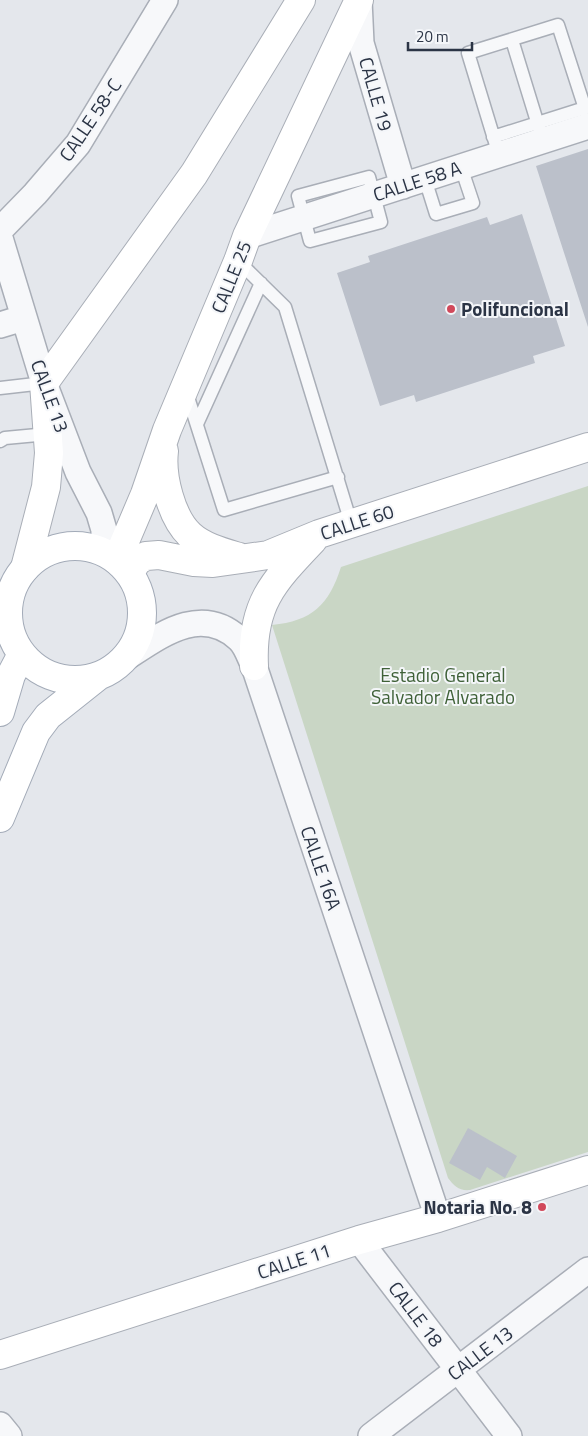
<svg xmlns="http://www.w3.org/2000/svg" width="588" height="1436" font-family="'Titillium Web',sans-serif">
<rect width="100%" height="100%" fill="#e4e7ec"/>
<path fill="#c9d6c5" d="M 588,486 L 588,1152 L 470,1190 C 459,1191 454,1186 448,1178 L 272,625 C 312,621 329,605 341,567 Z"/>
<path fill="#bbc0ca" d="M 588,149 L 588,327 L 536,166 Z
M 522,214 L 565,346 L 533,356 L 535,363 L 416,402 L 414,395 L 380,406 L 337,273 L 370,262 L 368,256 L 487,217 L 490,225 Z
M 468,1128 L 517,1156 L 505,1178 L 487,1167 L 480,1180 L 449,1163 Z"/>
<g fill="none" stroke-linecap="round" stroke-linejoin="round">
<defs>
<path id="service" d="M 512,40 L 543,141
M 493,137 L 585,108
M 499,155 L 468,53 L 558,25 L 588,118
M 369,177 L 381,222 L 310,241 L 298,196 Z
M 425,179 L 436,214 L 473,203 L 461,167
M 238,261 L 285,307 L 351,523
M 0,388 L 44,383
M 186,391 L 224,510 L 338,477
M 197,424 L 261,283
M 0,441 L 5,438 L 48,434"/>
<path id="minor" d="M 359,0 L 361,43 L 403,186
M 0,230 L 35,194 L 78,144 L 165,0
M 247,236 L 588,126
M 0,238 L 44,383 L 78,472 L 99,513 L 104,530 L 104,551
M 0,325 L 23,318
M 127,657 C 161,635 201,604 239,639 C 246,645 250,658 254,666 L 438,1218
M 359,1240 L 509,1436
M 0,1425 L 9,1436
M 371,1436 L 588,1270"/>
<path id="secondary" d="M 164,451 C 161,476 171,517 190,535 C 203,547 222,552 239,557
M 117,560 L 145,494 L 167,430 L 238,261 L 247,236 L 359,0
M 25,568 L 46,487 L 49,453 L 44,383 L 194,174 L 301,0
M 130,573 L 137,561 L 146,556 L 159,555 L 194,562 L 213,563 L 268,555 L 319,534 L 588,447
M 254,666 C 251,605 272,583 313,540
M 0,1355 L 359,1240 L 438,1218 L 588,1170"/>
<path id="primary" d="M8 613a67 67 0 1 1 134 0a67 67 0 1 1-134 0Z
M 0,712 L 11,675 L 22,654
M 0,818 L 36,732 L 48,716 L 97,677"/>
</defs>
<use href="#service" stroke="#a9aeb7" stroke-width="15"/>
<use href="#minor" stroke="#a9aeb7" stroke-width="28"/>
<use href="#secondary" stroke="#a9aeb7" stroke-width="30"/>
<use href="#primary" stroke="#a3abb8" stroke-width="30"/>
<use href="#service" stroke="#f7f8fa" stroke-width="12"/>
<use href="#minor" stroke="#f7f8fa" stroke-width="25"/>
<use href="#secondary" stroke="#fff" stroke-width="28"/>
<use href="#primary" stroke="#fff" stroke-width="28"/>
</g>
<g fill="#d1495b" stroke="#f4f6f9" stroke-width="2">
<circle cx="451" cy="309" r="5"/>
<circle cx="542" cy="1207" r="5"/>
</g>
<g text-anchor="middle" stroke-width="4" stroke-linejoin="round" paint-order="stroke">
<g font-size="19" fill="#2b3445" stroke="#f4f6f9">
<text transform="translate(376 94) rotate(74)" y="7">CALLE 19</text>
<text transform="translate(90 120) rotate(-56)" y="7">CALLE 58-C</text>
<text transform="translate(417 181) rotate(-18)" y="7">CALLE 58 A</text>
<text transform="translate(231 277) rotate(-68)" y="7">CALLE 25</text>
<text transform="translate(50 396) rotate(70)" y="7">CALLE 13</text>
<text transform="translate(357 522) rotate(-18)" y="7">CALLE 60</text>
<text transform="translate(321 868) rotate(71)" y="7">CALLE 16A</text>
<text transform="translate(294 1261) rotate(-18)" y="7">CALLE 11</text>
<text transform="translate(416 1314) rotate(53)" y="7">CALLE 18</text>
<text transform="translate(480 1353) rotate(-37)" y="7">CALLE 13</text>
</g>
<g font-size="19" font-weight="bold" fill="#2b3445" stroke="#f4f6f9" text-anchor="start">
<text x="461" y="316">Polifuncional</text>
<text x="532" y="1214" text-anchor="end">Notaria No. 8</text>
</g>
<g font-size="19" fill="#3f6138" stroke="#f4f6f9">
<text x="443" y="682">Estadio General<tspan x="443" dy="22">Salvador Alvarado</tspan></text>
</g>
</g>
<path d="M408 42v8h64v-8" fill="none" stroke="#2b3445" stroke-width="2.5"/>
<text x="416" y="42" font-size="15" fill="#2b3445" stroke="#f4f6f9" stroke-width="4" paint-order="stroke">20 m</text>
</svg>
